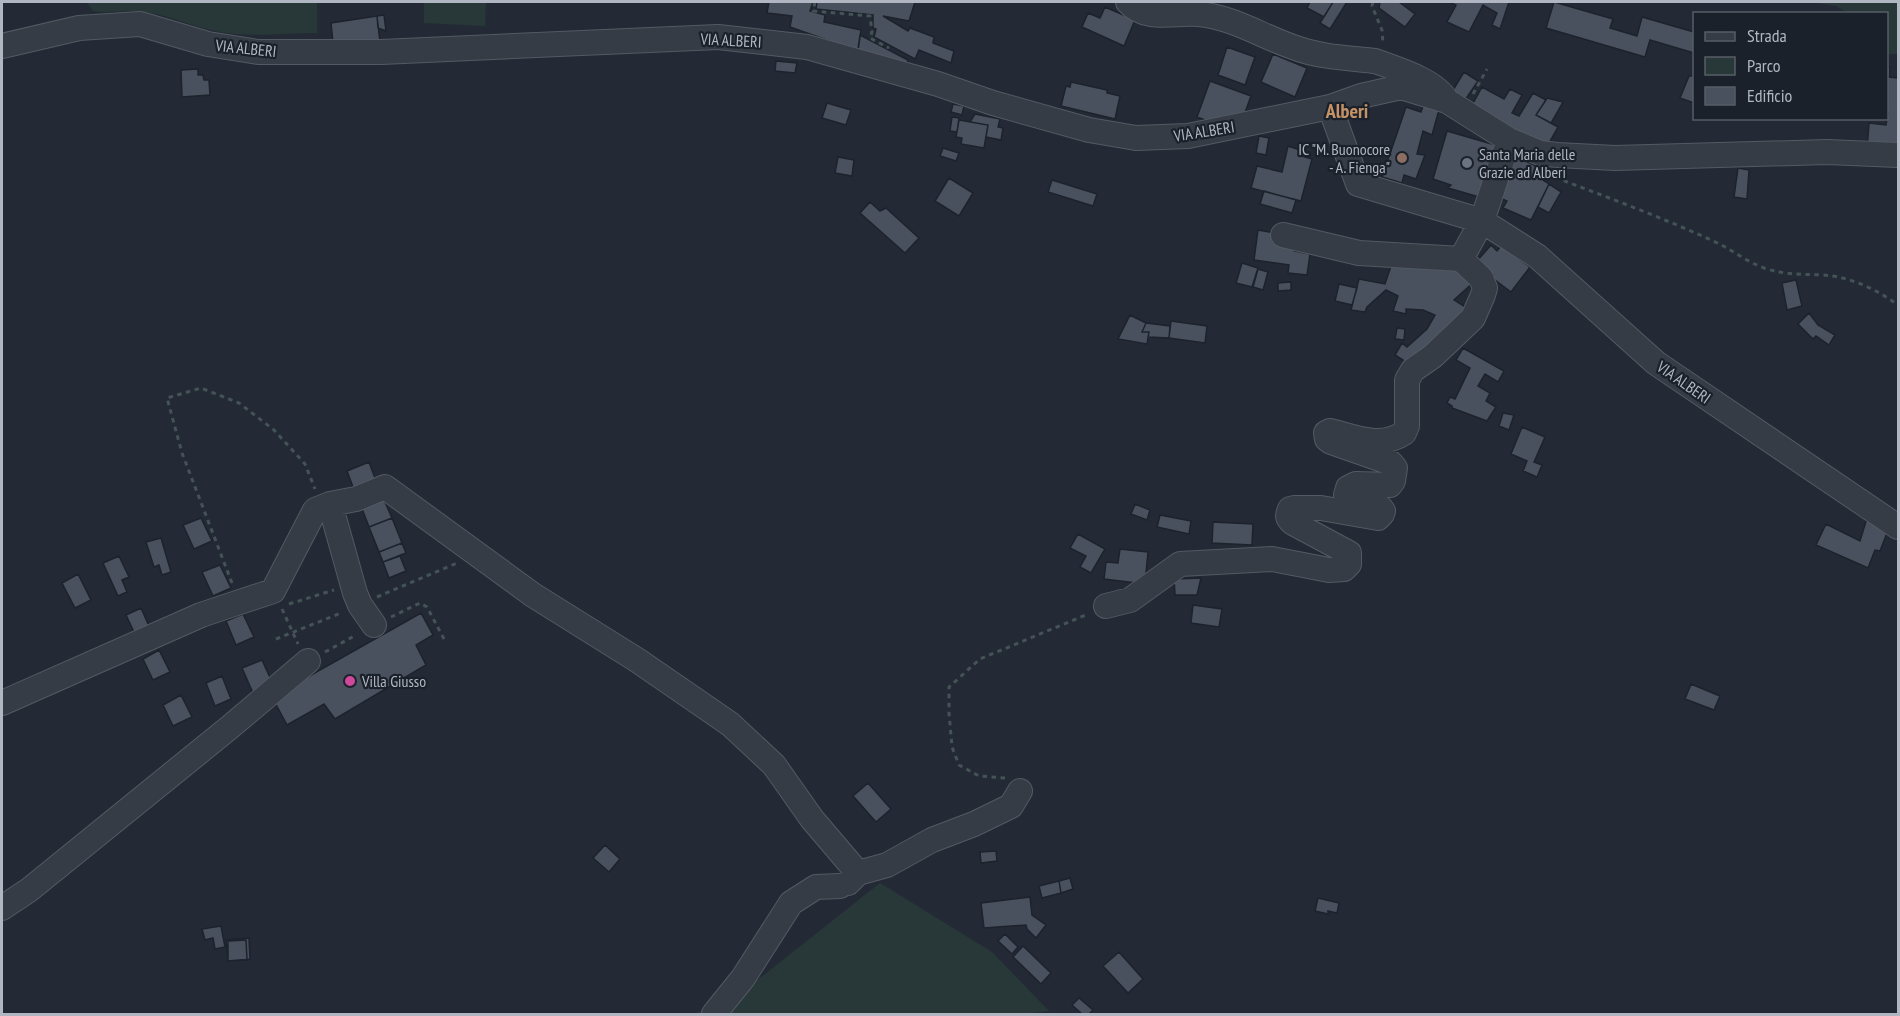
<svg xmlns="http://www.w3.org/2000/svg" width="1900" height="1016" font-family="'PT Sans Narrow',sans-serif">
<rect width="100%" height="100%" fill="#232a35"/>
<path fill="#283838" d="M 87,2 L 317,2 L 317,33 C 284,33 248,38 215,31 C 191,26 169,15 144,12 C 127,9 110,14 93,11 Z
M 424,2 L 486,2 L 485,26 L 424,23 Z
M 1809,2 L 1898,2 L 1898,54 L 1887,54 L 1886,14 L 1847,13 L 1837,6 Z
M 880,883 L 992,952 L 1049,1011 L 1022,1014 L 693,1014 L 731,1001 Z"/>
<path fill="#49515e" stroke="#1d232c" stroke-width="1.5" d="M 769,2 L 813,2 L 810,11 L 825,15 L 824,22 L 861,30 L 858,51 L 790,27 L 792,16 L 767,13 Z
M 817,2 L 915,2 L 909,21 L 883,16 L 908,31 L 910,28 L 934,37 L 933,43 L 954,51 L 951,63 L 919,50 L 915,59 L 874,37 L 876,29 L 873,28 L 873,15 L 816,9 Z
M 1310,2 L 1333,2 L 1324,17 L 1307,8 Z
M 1333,2 L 1347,2 L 1330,29 L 1320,23 Z
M 1380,2 L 1399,2 L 1415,14 L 1405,27 L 1379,8 Z
M 1449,2 L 1509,2 L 1500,29 L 1492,25 L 1497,13 L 1483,5 L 1469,32 L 1447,22 L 1456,5 Z
M 1554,2 L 1613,19 L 1610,28 L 1637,36 L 1642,17 L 1694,32 L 1694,53 L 1650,40 L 1645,57 L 1546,28 Z
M 1105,7 L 1135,20 L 1124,46 L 1082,27 L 1088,13 L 1100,18 Z
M 384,15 L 386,31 L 378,28 L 377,16 Z
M 377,16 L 380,42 L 333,43 L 331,23 Z
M 860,35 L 908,60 L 905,68 L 857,56 Z
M 1227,47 L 1255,57 L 1245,85 L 1218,75 Z
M 1273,54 L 1307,68 L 1295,97 L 1261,82 Z
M 776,61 L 797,63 L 795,73 L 775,71 Z
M 1886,67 L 1890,67 L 1889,77 L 1898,78 L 1898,151 L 1867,149 L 1869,123 L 1886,125 L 1888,112 L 1886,112 Z
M 198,69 L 198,75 L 203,75 L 204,80 L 209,80 L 210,95 L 182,97 L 181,70 Z
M 1464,72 L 1478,81 L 1463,103 L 1450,95 Z
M 1689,76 L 1694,76 L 1694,103 L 1680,98 Z
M 1210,81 L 1251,96 L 1243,118 L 1216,124 L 1197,117 Z
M 1071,82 L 1107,90 L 1107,93 L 1120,96 L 1115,119 L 1061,106 L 1066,86 L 1070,87 Z
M 1482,87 L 1504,99 L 1510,89 L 1522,95 L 1512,113 L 1519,116 L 1533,93 L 1546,100 L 1536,115 L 1558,127 L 1545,150 L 1471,107 Z
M 1547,98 L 1563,102 L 1551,123 L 1536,115 Z
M 827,103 L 851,110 L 846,125 L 822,118 Z
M 1424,103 L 1439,110 L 1432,135 L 1423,131 L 1417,154 L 1425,155 L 1416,179 L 1404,175 L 1402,183 L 1382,177 L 1406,107 L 1421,112 Z
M 953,104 L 964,106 L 962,115 L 951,112 Z
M 975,114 L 1000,119 L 998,127 L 1003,128 L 1001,140 L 986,137 L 988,125 L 970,122 Z
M 952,117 L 959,118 L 957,132 L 950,131 Z
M 959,120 L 988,125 L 984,148 L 961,144 L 962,138 L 956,137 Z
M 1447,131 L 1502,147 L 1486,199 L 1448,188 L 1451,185 L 1433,179 Z
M 1259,136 L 1269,138 L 1266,155 L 1256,153 Z
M 1288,146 L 1300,150 L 1298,155 L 1312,159 L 1301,201 L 1251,188 L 1257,166 L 1282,172 Z
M 943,148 L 959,153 L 956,161 L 940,156 Z
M 1511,154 L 1538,167 L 1534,174 L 1549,184 L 1531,220 L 1503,208 L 1507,201 L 1496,196 Z
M 838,157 L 854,160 L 852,176 L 835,173 Z
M 1738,168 L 1749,170 L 1747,199 L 1734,197 Z
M 949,178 L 973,193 L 959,216 L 935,201 Z
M 1052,180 L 1097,194 L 1093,206 L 1048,192 Z
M 1549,184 L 1561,192 L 1549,213 L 1538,207 Z
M 1264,191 L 1296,200 L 1292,213 L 1260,204 Z
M 870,202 L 880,211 L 886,208 L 919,238 L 905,253 L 860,213 Z
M 1258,230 L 1275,233 L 1295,244 L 1294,251 L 1310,254 L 1307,275 L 1288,273 L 1289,265 L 1254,260 Z
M 1491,245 L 1497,251 L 1501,246 L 1530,267 L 1511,292 L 1491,277 L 1493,275 L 1476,262 Z
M 1393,260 L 1450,267 L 1475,281 L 1454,300 L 1467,308 L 1409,364 L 1395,355 L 1402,343 L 1407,347 L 1427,329 L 1435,315 L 1423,310 L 1406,309 L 1406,314 L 1393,311 L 1398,296 L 1386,290 L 1367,307 L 1365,312 L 1351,310 L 1359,279 L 1385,284 Z
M 1242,263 L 1258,268 L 1252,287 L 1236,283 Z
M 1258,269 L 1268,272 L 1263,290 L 1253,287 Z
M 1796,280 L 1802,306 L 1787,310 L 1782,283 Z
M 1291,282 L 1291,290 L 1278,291 L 1278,283 Z
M 1339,284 L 1357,288 L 1352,305 L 1335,301 Z
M 1809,313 L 1818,325 L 1835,335 L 1829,345 L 1816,336 L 1813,339 L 1798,324 Z
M 1130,315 L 1146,323 L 1142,332 L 1149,332 L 1147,344 L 1118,339 Z
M 1171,321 L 1207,326 L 1205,343 L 1169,338 Z
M 1146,323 L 1170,326 L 1169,338 L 1148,337 L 1149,332 L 1142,332 Z
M 1397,328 L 1405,329 L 1404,340 L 1395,339 Z
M 1463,348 L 1504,371 L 1498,382 L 1485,374 L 1478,386 L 1490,393 L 1486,401 L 1496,407 L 1487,421 L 1452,408 L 1452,406 L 1447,403 L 1450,397 L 1455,399 L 1470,368 L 1456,360 Z
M 1503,413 L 1514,415 L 1509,430 L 1499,426 Z
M 1522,427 L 1545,437 L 1534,462 L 1542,465 L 1537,477 L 1523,471 L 1527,461 L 1511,454 Z
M 369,462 L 378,486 L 356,495 L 347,471 Z
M 381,493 L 392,518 L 369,527 L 359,501 Z
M 1135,504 L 1150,510 L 1147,520 L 1131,514 Z
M 1160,515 L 1191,521 L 1189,534 L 1157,527 Z
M 201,518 L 212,541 L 194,549 L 183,525 Z
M 392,518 L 402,543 L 379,552 L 369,527 Z
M 1867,518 L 1889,528 L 1880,551 L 1875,550 L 1868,568 L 1816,545 L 1826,524 L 1860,541 Z
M 1213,522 L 1253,524 L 1252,545 L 1212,543 Z
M 1078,534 L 1105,549 L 1091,573 L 1080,567 L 1086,556 L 1070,548 Z
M 161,538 L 171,572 L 162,575 L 159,565 L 154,567 L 146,542 Z
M 402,543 L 406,553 L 383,562 L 379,552 Z
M 1120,549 L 1148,552 L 1145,584 L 1104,579 L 1106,562 L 1118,563 Z
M 119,556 L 129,577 L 122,580 L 127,592 L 118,596 L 103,563 Z
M 400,556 L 406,571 L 389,578 L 383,562 Z
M 220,565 L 231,588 L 213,596 L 202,572 Z
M 78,574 L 91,600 L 75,608 L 62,583 Z
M 1201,578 L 1197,595 L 1175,595 L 1174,579 Z
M 1193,605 L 1222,609 L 1219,627 L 1191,623 Z
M 141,608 L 149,626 L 134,632 L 126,615 Z
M 421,613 L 433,635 L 416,645 L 426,665 L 335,719 L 324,704 L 287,725 L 272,697 Z
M 243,614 L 254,637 L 236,645 L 226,621 Z
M 159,650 L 170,672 L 153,680 L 143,659 Z
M 262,660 L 273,684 L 253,693 L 242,668 Z
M 222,676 L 231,699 L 215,706 L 206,683 Z
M 1691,684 L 1720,696 L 1714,710 L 1685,699 Z
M 181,695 L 192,717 L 173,726 L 163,705 Z
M 868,783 L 891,809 L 876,822 L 853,796 Z
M 605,845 L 620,859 L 609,872 L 593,858 Z
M 996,851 L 997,861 L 981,863 L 980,852 Z
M 1070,878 L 1073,889 L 1061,893 L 1059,881 Z
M 1059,881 L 1061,893 L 1042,898 L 1039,886 Z
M 1030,897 L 1032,915 L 1046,925 L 1036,938 L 1027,929 L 1026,925 L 984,928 L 981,903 Z
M 1318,898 L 1339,903 L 1337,913 L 1328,911 L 1328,914 L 1315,911 Z
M 221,926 L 225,947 L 215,949 L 213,938 L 205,940 L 202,929 Z
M 1005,934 L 1018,947 L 1012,954 L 998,941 Z
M 249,938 L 250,959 L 228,961 L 226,940 Z
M 246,940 L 247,960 L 228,961 L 228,941 Z
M 1023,946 L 1051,973 L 1041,984 L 1013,957 Z
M 1119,952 L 1143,979 L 1128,993 L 1103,966 Z
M 1079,998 L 1093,1010 L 1089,1014 L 1082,1014 L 1072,1005 Z"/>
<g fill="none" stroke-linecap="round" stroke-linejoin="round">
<defs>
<path id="minor" d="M 1128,2 C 1146,22 1174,12 1198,14 C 1233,17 1261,36 1293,47 C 1319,57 1347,58 1375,61 C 1397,69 1435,80 1447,101 L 1509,140 L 1540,153 L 1557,155 L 1615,158 L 1827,152 L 1898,155
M 2,46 L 79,28 L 140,24 L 208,44 L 258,52 L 381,52 L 718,37 L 807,47 L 938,84 L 993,103 L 1089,130 L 1136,138 L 1188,136 L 1330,107 L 1361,96 L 1401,87 L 1447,101
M 1330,107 L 1358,184 L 1482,221 L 1537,256 L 1656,363 L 1898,527
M 1283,235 L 1359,253 L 1461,259 L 1482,221 L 1509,140
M 330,504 L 355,593 L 360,605 L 374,625
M 1106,606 L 1130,600 L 1180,564 L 1272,559 L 1329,570 L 1344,569 L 1349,564 L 1349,553 L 1293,523 C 1287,518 1287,516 1290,509 L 1294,508 L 1321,508 L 1378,518 L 1382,514 L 1383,511 L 1380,507 L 1348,499 L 1346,495 L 1348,488 L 1356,484 L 1390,485 L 1393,481 L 1395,468 L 1391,463 L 1331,442 L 1327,439 L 1326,433 L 1330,431 C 1355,437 1380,449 1404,433 L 1407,426 L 1407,380 L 1413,370 L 1433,356 L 1473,318 L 1483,295 L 1485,288 L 1481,278 L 1461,259
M 2,703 L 201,615 L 273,591 L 315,510 L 330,504 L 356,499 L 385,487 L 533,595 L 637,660 L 730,724 L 774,765 L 812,819 L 858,873
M 848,883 L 858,873 L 887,865 L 932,840 L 974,824 L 1011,806 L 1020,791
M 2,908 L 29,890 L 230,727 L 308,661
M 714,1014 L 743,978 L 791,903 L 816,887 L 840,886"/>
</defs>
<use href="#minor" stroke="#535a63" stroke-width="26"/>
<path stroke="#445356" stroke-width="3" stroke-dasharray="4.5 4.5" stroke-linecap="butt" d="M 815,2 L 813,11 L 870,16 L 872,32 L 870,38 L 889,48
M 1373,2 L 1372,6 L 1382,30 L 1383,44
M 1473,94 L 1487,69
M 1558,174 L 1562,180 C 1612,199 1663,218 1711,240 C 1730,248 1745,261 1764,268 C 1785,275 1801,274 1823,275 C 1851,277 1876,289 1898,305
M 232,583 L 182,453 L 167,398 L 201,388 L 239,403 L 274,430 L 305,464 L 315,489
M 377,597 L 457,563
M 289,604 L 334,590
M 282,609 L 298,644
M 391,617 L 420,603 L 427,607 L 444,639
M 276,639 L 341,613
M 325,652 L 356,635
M 1005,778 L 979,776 L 959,765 L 952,747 L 949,713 L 949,687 L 980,659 L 1088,614"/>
<use href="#minor" stroke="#363c46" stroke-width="24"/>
</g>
<circle fill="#8d6e63" stroke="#1b212a" stroke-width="2" cx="1402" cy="158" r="6"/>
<circle fill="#6b7280" stroke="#1b212a" stroke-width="2" cx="1467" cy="163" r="6"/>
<circle fill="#d1479c" stroke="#1b212a" stroke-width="2" cx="350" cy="681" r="6"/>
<g text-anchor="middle" stroke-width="4.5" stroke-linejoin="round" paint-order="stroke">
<g font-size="16" fill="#b0b7c2" stroke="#1b212a">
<text transform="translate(731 40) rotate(3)" y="6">VIA ALBERI</text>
<text transform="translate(246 48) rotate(6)" y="6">VIA ALBERI</text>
<text transform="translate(1204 131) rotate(-9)" y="6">VIA ALBERI</text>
<text transform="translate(1684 382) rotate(35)" y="6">VIA ALBERI</text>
</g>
<g font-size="16" fill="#b0b7c2" stroke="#1b212a" text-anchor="start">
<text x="1390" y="155" text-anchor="end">IC "M. Buonocore<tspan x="1390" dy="18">- A. Fienga"</tspan></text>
<text x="1479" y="160">Santa Maria delle<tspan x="1479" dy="18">Grazie ad Alberi</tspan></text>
<text x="362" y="687">Villa Giusso</text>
</g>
<g font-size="20" font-weight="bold" fill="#c69368" stroke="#1b212a">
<text x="1347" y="118">Alberi</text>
</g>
</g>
<rect width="1900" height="1016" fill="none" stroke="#b0b7c2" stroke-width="6"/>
<rect x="1693" y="12" width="195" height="108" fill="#1b212a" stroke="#575d67" stroke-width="1.5"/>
<rect x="1705" y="32" width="30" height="9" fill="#363c46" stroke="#575d67" stroke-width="1.5"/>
<text x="1747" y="42" font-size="18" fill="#b0b7c2">Strada</text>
<rect x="1705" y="57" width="30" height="18" fill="#283838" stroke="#575d67" stroke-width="1.5"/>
<text x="1747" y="72" font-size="18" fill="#b0b7c2">Parco</text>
<rect x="1705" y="87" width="30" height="18" fill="#49515e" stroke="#575d67" stroke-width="1.5"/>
<text x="1747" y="102" font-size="18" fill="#b0b7c2">Edificio</text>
</svg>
